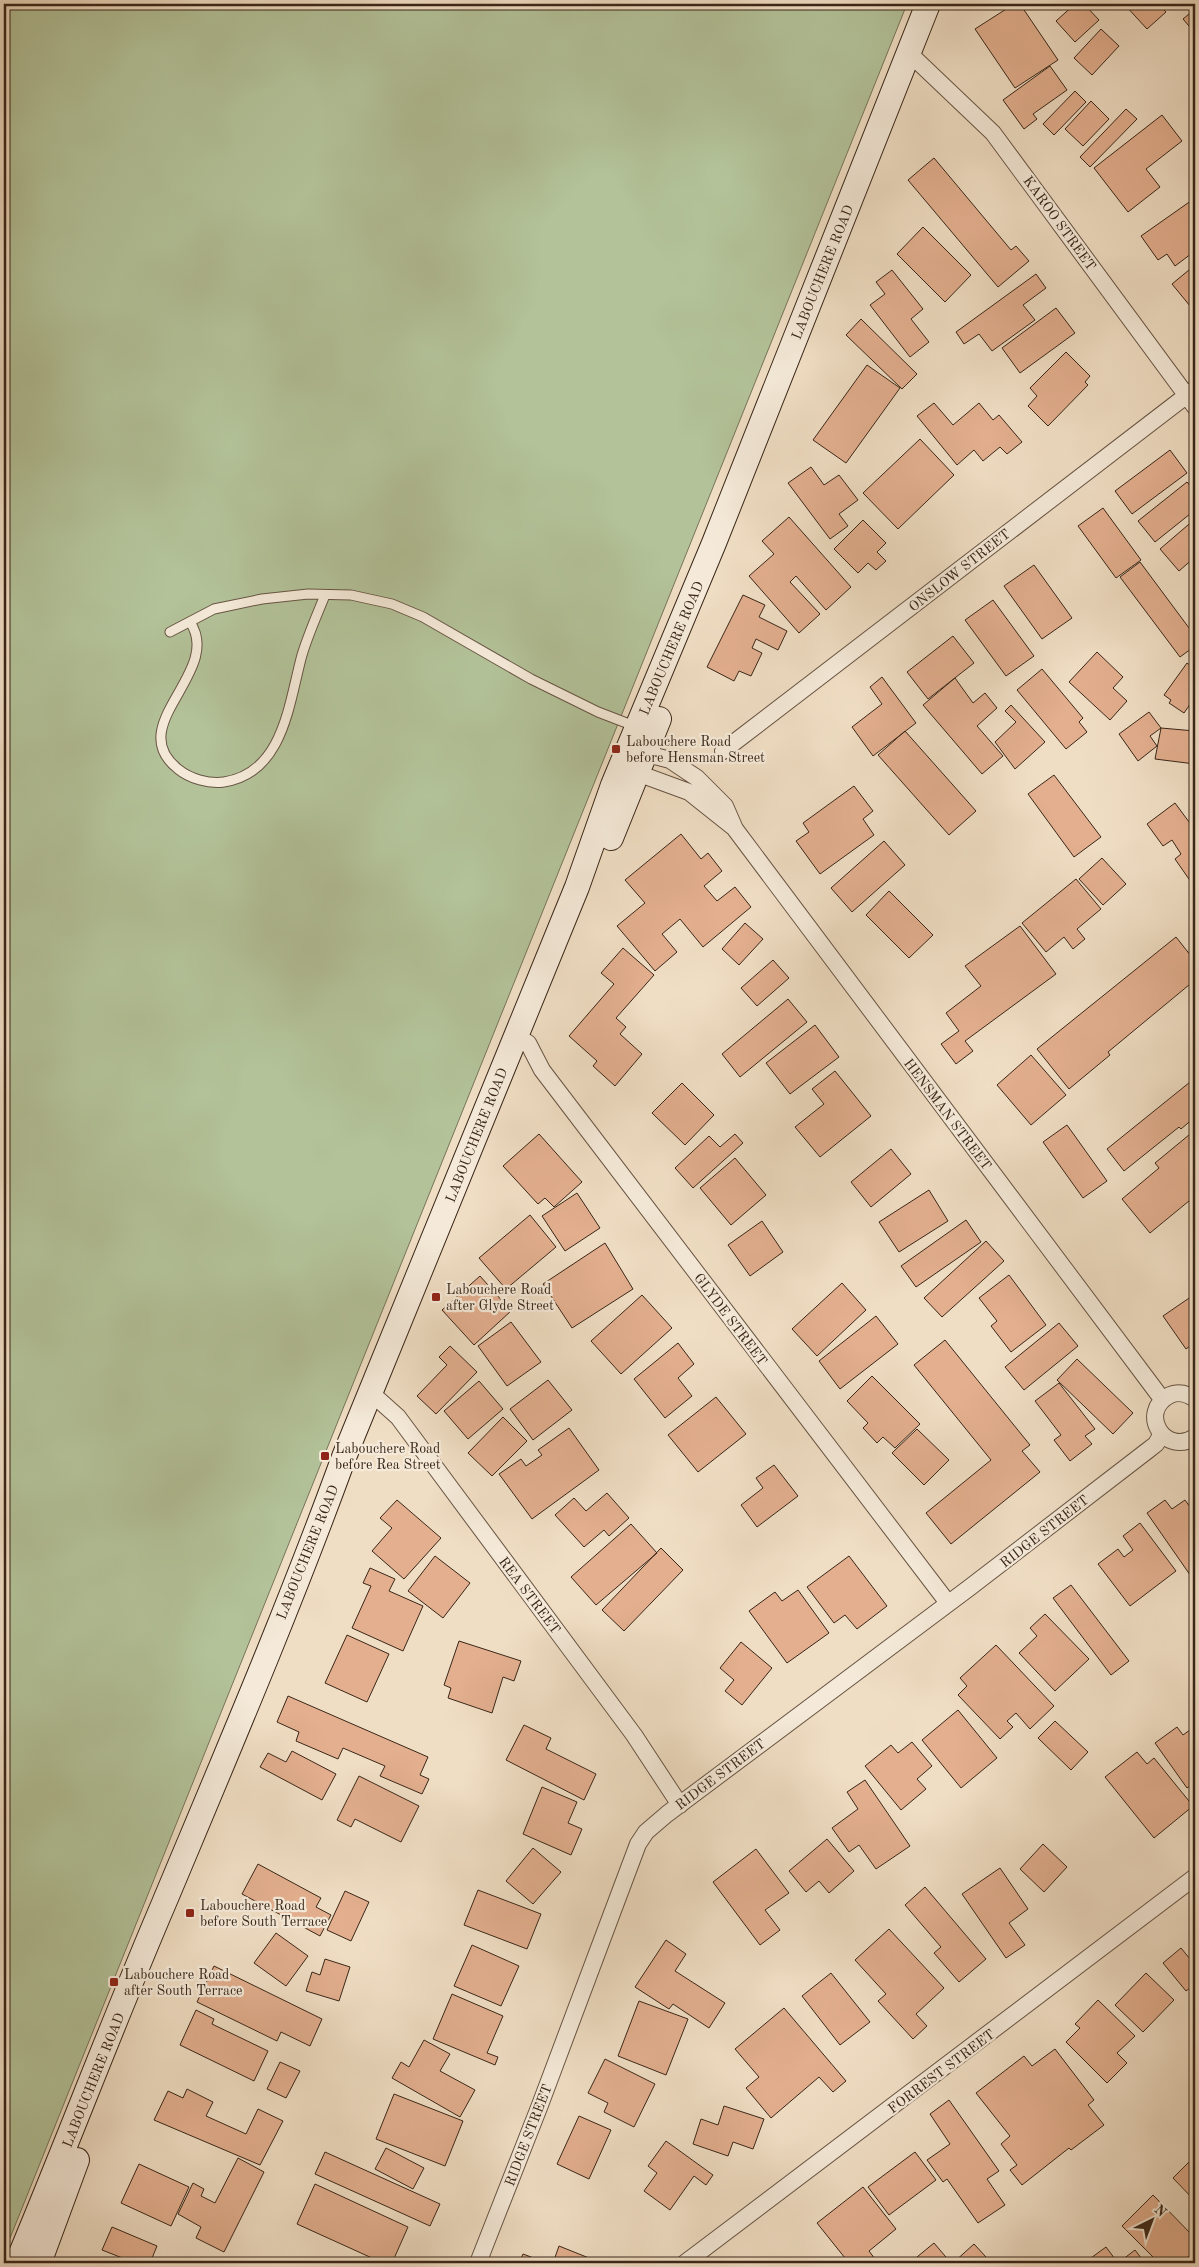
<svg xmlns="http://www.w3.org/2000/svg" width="1199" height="2267" font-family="'Old Standard TT',serif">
<rect width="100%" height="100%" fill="#f0dec4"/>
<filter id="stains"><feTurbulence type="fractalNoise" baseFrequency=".004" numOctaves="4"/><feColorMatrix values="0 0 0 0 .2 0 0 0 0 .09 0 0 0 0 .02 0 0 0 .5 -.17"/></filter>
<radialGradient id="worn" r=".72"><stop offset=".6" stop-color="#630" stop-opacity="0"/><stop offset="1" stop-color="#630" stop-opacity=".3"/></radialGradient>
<path fill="#b3c299" stroke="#767458" d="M 4,4 L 907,4 L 4,2253 Z"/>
<path fill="#e3af8f" stroke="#392618" d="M 1014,4 L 1020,4 L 1058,60 L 1015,88 L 975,29 Z
M 1075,4 L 1084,4 L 1099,20 L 1075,42 L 1056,21 Z
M 1124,4 L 1158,4 L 1166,12 L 1147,29 Z
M 1195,9 L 1195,33 L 1183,19 Z
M 1101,29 L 1119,46 L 1092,75 L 1074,58 Z
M 1050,66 L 1067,90 L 1033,114 L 1037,119 L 1024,129 L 1003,100 Z
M 1075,91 L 1086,102 L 1054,135 L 1043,124 Z
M 1091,101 L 1109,119 L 1083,146 L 1065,129 Z
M 1126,109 L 1137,119 L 1090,167 L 1080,157 Z
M 1162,115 L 1182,141 L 1146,169 L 1160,187 L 1128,212 L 1094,168 Z
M 934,158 L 1011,250 L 1016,246 L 1029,261 L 998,287 L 908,180 Z
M 1195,198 L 1195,251 L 1175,266 L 1167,254 L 1158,260 L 1141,236 Z
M 923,227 L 971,275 L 945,302 L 897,254 Z
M 1195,265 L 1195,312 L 1172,284 Z
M 892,270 L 923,309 L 911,319 L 929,342 L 910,357 L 870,305 L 885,294 L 876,282 Z
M 1036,274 L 1046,288 L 1023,305 L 1035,320 L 992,351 L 979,334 L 964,344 L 956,332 Z
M 1056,308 L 1075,333 L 1020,373 L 1002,348 Z
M 861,319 L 917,374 L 902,389 L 846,335 Z
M 1066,352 L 1090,376 L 1085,382 L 1088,385 L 1048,426 L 1028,406 L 1037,396 L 1030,388 Z
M 867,365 L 900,388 L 846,463 L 813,440 Z
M 934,403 L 953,425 L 979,403 L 993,420 L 999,415 L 1022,442 L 1007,454 L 1000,447 L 983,461 L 974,450 L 957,465 L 917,416 Z
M 920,439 L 954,475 L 898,529 L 863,493 Z
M 1170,450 L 1187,473 L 1132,514 L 1115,491 Z
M 811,467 L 824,485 L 839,475 L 858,500 L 839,514 L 848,526 L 830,539 L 788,483 Z
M 1187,482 L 1195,491 L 1195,510 L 1155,542 L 1138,521 Z
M 1103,508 L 1141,560 L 1116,578 L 1078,526 Z
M 789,517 L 851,587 L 826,610 L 796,576 L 790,582 L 820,614 L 799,633 L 749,576 L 774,554 L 762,541 Z
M 1195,519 L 1195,557 L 1179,571 L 1160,549 Z
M 863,520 L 886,543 L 877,552 L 886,561 L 876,570 L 868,563 L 858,573 L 834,549 Z
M 1140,562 L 1195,636 L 1195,646 L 1180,657 L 1120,577 Z
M 1034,565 L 1072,618 L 1042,639 L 1004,586 Z
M 743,595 L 765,605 L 759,617 L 787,631 L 778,650 L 756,639 L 752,648 L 762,653 L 751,676 L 739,671 L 734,681 L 707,667 Z
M 993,600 L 1034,656 L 1006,676 L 965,620 Z
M 953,636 L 974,663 L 928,699 L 907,672 Z
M 1097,652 L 1123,677 L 1113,688 L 1127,701 L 1110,720 L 1069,682 Z
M 1187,663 L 1195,669 L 1195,680 L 1189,689 L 1195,693 L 1195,697 L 1184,713 L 1169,703 L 1171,700 L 1164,695 Z
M 1042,669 L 1083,718 L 1079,722 L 1087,732 L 1066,749 L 1017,690 Z
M 882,677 L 916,723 L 873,756 L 852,727 L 882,704 L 870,687 Z
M 955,678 L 973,703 L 985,693 L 997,708 L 977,726 L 1003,756 L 982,774 L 923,705 Z
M 1011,705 L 1045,742 L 1015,769 L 995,742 L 1016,722 L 1005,711 Z
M 1149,712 L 1161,728 L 1150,736 L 1157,746 L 1138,761 L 1119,734 Z
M 1161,728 L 1195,731 L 1195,764 L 1155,759 Z
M 905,731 L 976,811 L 949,835 L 878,755 Z
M 1054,775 L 1101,837 L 1074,857 L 1028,794 Z
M 854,786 L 873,811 L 863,819 L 874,835 L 820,874 L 796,841 L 809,832 L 803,823 Z
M 1175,803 L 1195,830 L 1195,879 L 1191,882 L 1175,859 L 1181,854 L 1172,840 L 1163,846 L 1147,824 Z
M 681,834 L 701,859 L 708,853 L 722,871 L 704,886 L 717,901 L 735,887 L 751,907 L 703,947 L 680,919 L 662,934 L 677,952 L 655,971 L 617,926 L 645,903 L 625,880 Z
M 884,841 L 905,865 L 852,912 L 831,888 Z
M 1102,858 L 1126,884 L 1103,905 L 1079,879 Z
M 1076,879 L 1101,909 L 1077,929 L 1085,939 L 1073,949 L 1064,937 L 1046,952 L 1022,923 Z
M 889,891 L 933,935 L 909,958 L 866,915 Z
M 745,923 L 763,939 L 739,965 L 722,949 Z
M 1020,926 L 1056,974 L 965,1041 L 973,1051 L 956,1064 L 941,1044 L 959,1031 L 946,1013 L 981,986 L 965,966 Z
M 1176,937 L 1195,961 L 1195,980 L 1108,1052 L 1110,1055 L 1069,1089 L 1037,1049 Z
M 623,948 L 654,975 L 616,1018 L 626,1027 L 620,1034 L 642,1054 L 615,1086 L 593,1066 L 597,1061 L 569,1036 L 614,984 L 601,973 Z
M 773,960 L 789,978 L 757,1006 L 741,988 Z
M 788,999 L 807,1022 L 740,1077 L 722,1054 Z
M 815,1025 L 839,1057 L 790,1094 L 766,1063 Z
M 1031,1055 L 1066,1095 L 1031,1125 L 997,1085 Z
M 835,1071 L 871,1116 L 820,1157 L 795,1127 L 824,1104 L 812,1089 Z
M 1195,1078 L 1195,1117 L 1181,1129 L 1179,1127 L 1124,1171 L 1107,1149 Z
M 682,1083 L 714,1115 L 685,1145 L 652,1113 Z
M 1067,1125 L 1107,1181 L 1083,1198 L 1043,1142 Z
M 1195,1130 L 1195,1161 L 1192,1164 L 1195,1167 L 1195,1196 L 1150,1233 L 1122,1199 L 1159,1168 L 1155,1163 Z
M 539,1134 L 582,1182 L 554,1207 L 545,1198 L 538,1204 L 503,1166 Z
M 735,1134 L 743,1143 L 693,1188 L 675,1168 L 709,1136 L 720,1147 Z
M 891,1149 L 911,1174 L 871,1207 L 851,1182 Z
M 735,1158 L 766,1195 L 731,1225 L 700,1188 Z
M 929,1190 L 948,1221 L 899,1252 L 879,1222 Z
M 577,1193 L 600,1228 L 565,1251 L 542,1216 Z
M 530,1215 L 556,1247 L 506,1289 L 479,1258 Z
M 966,1220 L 981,1242 L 916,1287 L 901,1266 Z
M 762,1221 L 783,1252 L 750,1276 L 728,1245 Z
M 986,1241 L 1004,1261 L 942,1317 L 924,1298 Z
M 605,1243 L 633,1289 L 572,1328 L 543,1284 Z
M 1009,1275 L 1046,1325 L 1011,1352 L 991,1326 L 997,1321 L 979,1298 Z
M 480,1276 L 511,1311 L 474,1345 L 442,1310 Z
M 842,1283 L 866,1310 L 817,1356 L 792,1329 Z
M 1195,1294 L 1195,1342 L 1186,1349 L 1163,1316 Z
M 642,1295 L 672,1328 L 621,1374 L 591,1341 Z
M 876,1316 L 898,1344 L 840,1389 L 819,1361 Z
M 511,1322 L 541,1362 L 507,1386 L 478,1346 Z
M 1059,1323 L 1078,1346 L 1024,1390 L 1005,1367 Z
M 945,1340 L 1030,1445 L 1022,1451 L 1040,1472 L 951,1544 L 926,1513 L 991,1460 L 914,1365 Z
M 678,1343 L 694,1364 L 678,1378 L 692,1396 L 665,1418 L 634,1379 Z
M 450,1346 L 477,1372 L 436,1414 L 417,1396 L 447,1365 L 439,1357 Z
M 1077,1359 L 1133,1413 L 1113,1434 L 1057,1380 Z
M 872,1376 L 920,1424 L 895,1448 L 883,1437 L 877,1443 L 863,1428 L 868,1423 L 847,1401 Z
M 548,1380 L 572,1410 L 533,1440 L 510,1409 Z
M 479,1381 L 503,1409 L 468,1439 L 444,1411 Z
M 1059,1383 L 1095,1429 L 1085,1436 L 1092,1444 L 1070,1461 L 1054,1440 L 1061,1435 L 1035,1401 Z
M 716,1397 L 746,1434 L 698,1472 L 668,1435 Z
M 503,1417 L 527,1441 L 492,1476 L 468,1453 Z
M 569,1428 L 599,1470 L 532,1519 L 499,1474 L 521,1459 L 526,1466 L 542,1455 L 538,1450 Z
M 917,1429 L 949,1460 L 924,1485 L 892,1453 Z
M 774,1465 L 798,1496 L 757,1527 L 741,1505 L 763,1488 L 756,1478 Z
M 607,1493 L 629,1518 L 609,1536 L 604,1530 L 584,1547 L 555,1515 L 574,1498 L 586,1511 Z
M 397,1500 L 441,1538 L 404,1579 L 372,1551 L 392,1528 L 380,1518 Z
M 1165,1500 L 1172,1509 L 1185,1500 L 1195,1514 L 1195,1582 L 1147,1513 Z
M 1140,1523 L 1176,1571 L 1130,1606 L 1098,1564 L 1118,1549 L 1124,1557 L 1133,1550 L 1123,1536 Z
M 631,1524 L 657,1553 L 596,1605 L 571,1577 Z
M 661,1548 L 683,1570 L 624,1631 L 602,1610 Z
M 435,1556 L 470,1583 L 443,1618 L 408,1591 Z
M 849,1556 L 887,1606 L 857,1629 L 845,1615 L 834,1623 L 807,1587 Z
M 370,1568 L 395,1579 L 389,1591 L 423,1606 L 403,1651 L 352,1628 L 371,1586 L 363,1583 Z
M 1071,1585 L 1129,1661 L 1111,1675 L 1053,1598 Z
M 798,1590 L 829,1633 L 787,1663 L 749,1611 L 775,1592 L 782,1601 Z
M 1045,1614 L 1089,1659 L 1055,1691 L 1019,1653 L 1037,1636 L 1030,1628 Z
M 347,1635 L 389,1654 L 367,1702 L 325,1683 Z
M 459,1641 L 521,1661 L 514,1681 L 503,1677 L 492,1713 L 448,1698 L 451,1688 L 444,1685 Z
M 741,1642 L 772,1668 L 742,1705 L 725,1691 L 734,1680 L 720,1668 Z
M 996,1645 L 1054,1706 L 1030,1729 L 1016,1713 L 1007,1721 L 1013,1727 L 1000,1739 L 958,1695 L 967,1686 L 960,1678 Z
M 288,1696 L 428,1757 L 420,1775 L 429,1779 L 422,1794 L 380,1776 L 385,1766 L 343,1748 L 338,1759 L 296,1741 L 299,1732 L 277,1722 Z
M 958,1710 L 997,1758 L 961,1788 L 922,1740 Z
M 1055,1721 L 1088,1752 L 1071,1770 L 1038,1738 Z
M 524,1725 L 551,1738 L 546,1749 L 596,1774 L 584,1800 L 506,1760 Z
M 1177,1727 L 1183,1735 L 1194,1727 L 1195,1729 L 1195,1782 L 1187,1788 L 1155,1743 Z
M 912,1742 L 932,1766 L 917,1779 L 926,1789 L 901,1810 L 865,1766 L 891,1745 L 898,1753 Z
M 292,1751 L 336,1774 L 322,1800 L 260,1767 L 268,1753 L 286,1762 Z
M 1137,1752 L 1147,1764 L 1154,1758 L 1193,1806 L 1154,1838 L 1105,1777 Z
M 359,1776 L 419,1806 L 401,1842 L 355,1819 L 351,1827 L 337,1820 Z
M 865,1780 L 910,1846 L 876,1869 L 859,1845 L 849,1852 L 832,1828 L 858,1809 L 847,1792 Z
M 542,1787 L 577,1802 L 568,1823 L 582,1829 L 571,1855 L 523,1834 Z
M 827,1839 L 854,1871 L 829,1893 L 819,1881 L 806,1892 L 789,1871 Z
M 1043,1844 L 1067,1867 L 1044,1892 L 1020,1869 Z
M 533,1848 L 561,1872 L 533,1904 L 506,1881 Z
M 756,1849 L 789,1893 L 765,1910 L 780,1930 L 760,1945 L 713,1882 Z
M 258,1864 L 321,1898 L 316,1907 L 331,1915 L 320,1936 L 242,1894 Z
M 1000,1868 L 1028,1909 L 1009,1923 L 1025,1945 L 1006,1958 L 962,1894 Z
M 925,1887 L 986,1959 L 959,1982 L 934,1953 L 941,1947 L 905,1905 Z
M 478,1890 L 541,1914 L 527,1949 L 464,1925 Z
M 345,1891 L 369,1902 L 351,1941 L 327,1930 Z
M 889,1929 L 944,1988 L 916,2014 L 927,2026 L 913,2039 L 878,2001 L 886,1994 L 855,1960 Z
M 276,1933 L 308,1956 L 286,1986 L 254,1963 Z
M 666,1940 L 686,1954 L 675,1971 L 725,2003 L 709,2028 L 673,2004 L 669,2009 L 635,1987 Z
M 472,1945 L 519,1966 L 501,2006 L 454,1986 Z
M 1181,1948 L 1190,1959 L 1195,1955 L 1195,1984 L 1186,1991 L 1163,1963 Z
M 325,1959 L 350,1967 L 339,2001 L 306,1991 L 312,1972 L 320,1975 Z
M 214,1966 L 322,2019 L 310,2046 L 281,2032 L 277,2041 L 197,2002 Z
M 831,1973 L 870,2022 L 840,2045 L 802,1996 Z
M 1146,1973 L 1174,2000 L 1143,2032 L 1115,2005 Z
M 452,1994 L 503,2016 L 487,2053 L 498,2057 L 495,2065 L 433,2039 Z
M 1098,2000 L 1135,2036 L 1117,2053 L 1127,2063 L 1107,2083 L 1066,2042 L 1080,2028 L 1075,2024 Z
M 639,2001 L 688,2019 L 666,2075 L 618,2056 Z
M 784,2008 L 846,2081 L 833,2092 L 819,2077 L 771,2118 L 746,2088 L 759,2077 L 735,2049 Z
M 196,2010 L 214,2019 L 212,2024 L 268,2051 L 254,2081 L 180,2045 Z
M 424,2040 L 450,2054 L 440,2071 L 475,2090 L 460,2117 L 392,2078 L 401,2062 L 409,2067 Z
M 1055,2049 L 1094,2100 L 1088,2105 L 1104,2125 L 1071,2150 L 1069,2148 L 1022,2185 L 1010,2170 L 1017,2165 L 1001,2144 L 1010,2136 L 976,2093 L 1024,2056 L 1032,2066 Z
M 605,2059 L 655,2084 L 634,2127 L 604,2112 L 608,2103 L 588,2093 Z
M 280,2062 L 300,2071 L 286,2098 L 267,2089 Z
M 187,2089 L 213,2102 L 206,2116 L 246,2134 L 258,2109 L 283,2121 L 260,2165 L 154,2120 L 168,2091 L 183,2098 Z
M 394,2094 L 463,2121 L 445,2166 L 376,2139 Z
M 949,2100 L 999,2171 L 987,2179 L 1005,2205 L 978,2223 L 947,2179 L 943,2182 L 927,2160 L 950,2144 L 930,2114 Z
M 724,2106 L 764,2119 L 753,2149 L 733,2142 L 728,2156 L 693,2144 L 701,2119 L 718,2125 Z
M 579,2116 L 611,2130 L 589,2179 L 557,2164 Z
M 666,2141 L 713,2175 L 706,2185 L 694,2176 L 670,2210 L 644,2191 L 657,2173 L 648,2166 Z
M 386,2148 L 424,2168 L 413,2189 L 375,2169 Z
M 325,2152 L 440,2204 L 430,2226 L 315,2174 Z
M 915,2152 L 936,2180 L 889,2215 L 868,2187 Z
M 1195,2156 L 1195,2201 L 1173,2178 Z
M 238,2158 L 264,2172 L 224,2252 L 196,2238 L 201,2227 L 178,2214 L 193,2183 L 204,2189 L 201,2196 L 215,2203 Z
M 139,2164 L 189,2187 L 171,2226 L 121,2203 Z
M 315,2184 L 408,2227 L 392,2263 L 383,2263 L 297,2224 Z
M 863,2187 L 896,2229 L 869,2251 L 878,2263 L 849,2263 L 817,2223 Z
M 1153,2195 L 1195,2238 L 1195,2250 L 1182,2263 L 1159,2263 L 1122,2226 Z
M 112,2227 L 157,2246 L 150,2263 L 130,2263 L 130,2261 L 102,2250 Z
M 934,2243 L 951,2263 L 923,2263 L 917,2257 Z
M 974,2244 L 986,2257 L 979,2263 L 953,2263 Z
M 559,2246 L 599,2262 L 599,2263 L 553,2263 Z
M 1106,2247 L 1118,2263 L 1135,2250 L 1145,2263 L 1084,2263 Z
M 523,2254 L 547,2263 L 519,2263 Z"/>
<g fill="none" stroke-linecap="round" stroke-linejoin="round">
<defs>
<path id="lane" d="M 190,622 C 224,672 122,725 178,769 C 190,779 209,784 224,782 C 284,773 289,702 302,655 C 308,635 317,615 325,595
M 170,632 L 214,609 L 262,599 L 308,594 L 351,595 L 392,604 L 423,617 L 531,679 L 598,712 L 637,727"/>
<path id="street" d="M 909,53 L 993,133 L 1195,407
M 636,751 L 670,760 L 697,778 L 725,806 L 735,829 L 1162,1399
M 723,751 L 1195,389
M 629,770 L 689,792 L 733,827
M 516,1037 L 528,1043 L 542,1070 L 948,1603
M 370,1392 L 398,1417 L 634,1735 L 680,1805
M 1195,1399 C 1188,1394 1178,1391 1170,1395 C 1137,1412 1165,1457 1195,1437
M 478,2263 L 540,2105 L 638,1844 L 646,1832 L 667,1814 L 969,1588 L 1147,1451 L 1156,1444 L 1161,1435
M 685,2263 L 1195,1877"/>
<path id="secondary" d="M 611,838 L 659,719
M 17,2263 C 67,2144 113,2022 164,1903 C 226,1755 289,1608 344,1457 L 577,887 L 613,785 L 714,543 L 928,4
M 39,2263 L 77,2160"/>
</defs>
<use href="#lane" stroke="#675443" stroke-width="11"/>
<use href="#street" stroke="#675443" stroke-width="18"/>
<use href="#secondary" stroke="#392618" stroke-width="26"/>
<use href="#lane" stroke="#f5ead9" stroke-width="9"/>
<use href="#street" stroke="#f5ead9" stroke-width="16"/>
<use href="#secondary" stroke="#f5ead9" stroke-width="24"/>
</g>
<g fill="#8f2418" stroke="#f5ead9" stroke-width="2">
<rect x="611" y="744" width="10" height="10" rx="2.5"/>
<rect x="431" y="1292" width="10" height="10" rx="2.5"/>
<rect x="320" y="1451" width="10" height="10" rx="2.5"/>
<rect x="185" y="1908" width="10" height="10" rx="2.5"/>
<rect x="109" y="1977" width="10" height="10" rx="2.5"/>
</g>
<g text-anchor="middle" stroke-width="4.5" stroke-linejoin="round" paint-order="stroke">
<g font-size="14" fill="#392618" stroke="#f5ead9">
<text transform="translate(1060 223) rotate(54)" y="5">KAROO STREET</text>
<text transform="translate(822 272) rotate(-68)" y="5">LABOUCHERE ROAD</text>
<text transform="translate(959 570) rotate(-38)" y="5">ONSLOW STREET</text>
<text transform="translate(671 648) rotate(-67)" y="5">LABOUCHERE ROAD</text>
<text transform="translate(948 1114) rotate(53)" y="5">HENSMAN STREET</text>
<text transform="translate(476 1135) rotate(-68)" y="5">LABOUCHERE ROAD</text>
<text transform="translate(731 1319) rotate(53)" y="5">GLYDE STREET</text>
<text transform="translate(1044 1531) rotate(-38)" y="5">RIDGE STREET</text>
<text transform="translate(307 1552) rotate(-68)" y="5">LABOUCHERE ROAD</text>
<text transform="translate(530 1595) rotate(53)" y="5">REA STREET</text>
<text transform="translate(720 1774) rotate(-37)" y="5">RIDGE STREET</text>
<text transform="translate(941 2071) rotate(-37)" y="5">FORREST STREET</text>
<text transform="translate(93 2080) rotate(-68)" y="5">LABOUCHERE ROAD</text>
<text transform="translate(528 2135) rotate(-69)" y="5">RIDGE STREET</text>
</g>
<g font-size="14" fill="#392618" stroke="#f5ead9" text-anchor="start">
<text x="626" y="746">Labouchere Road<tspan x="626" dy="16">before Hensman Street</tspan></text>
<text x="446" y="1294">Labouchere Road<tspan x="446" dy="16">after Glyde Street</tspan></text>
<text x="335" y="1453">Labouchere Road<tspan x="335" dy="16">before Rea Street</tspan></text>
<text x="200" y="1910">Labouchere Road<tspan x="200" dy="16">before South Terrace</tspan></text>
<text x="124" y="1979">Labouchere Road<tspan x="124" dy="16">after South Terrace</tspan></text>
</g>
</g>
<rect width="1199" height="2267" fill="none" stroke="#f0dec4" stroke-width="20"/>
<rect x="5" y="5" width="1189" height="2257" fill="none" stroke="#392618" stroke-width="2.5"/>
<rect x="10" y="10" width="1179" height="2247" fill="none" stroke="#392618"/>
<g transform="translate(1152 2220) rotate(42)" stroke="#f5ead9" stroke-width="4" paint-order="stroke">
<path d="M0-4L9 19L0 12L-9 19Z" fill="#392618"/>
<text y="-8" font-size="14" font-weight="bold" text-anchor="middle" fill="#392618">N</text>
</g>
<rect width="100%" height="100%" filter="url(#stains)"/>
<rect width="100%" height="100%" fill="url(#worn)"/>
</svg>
